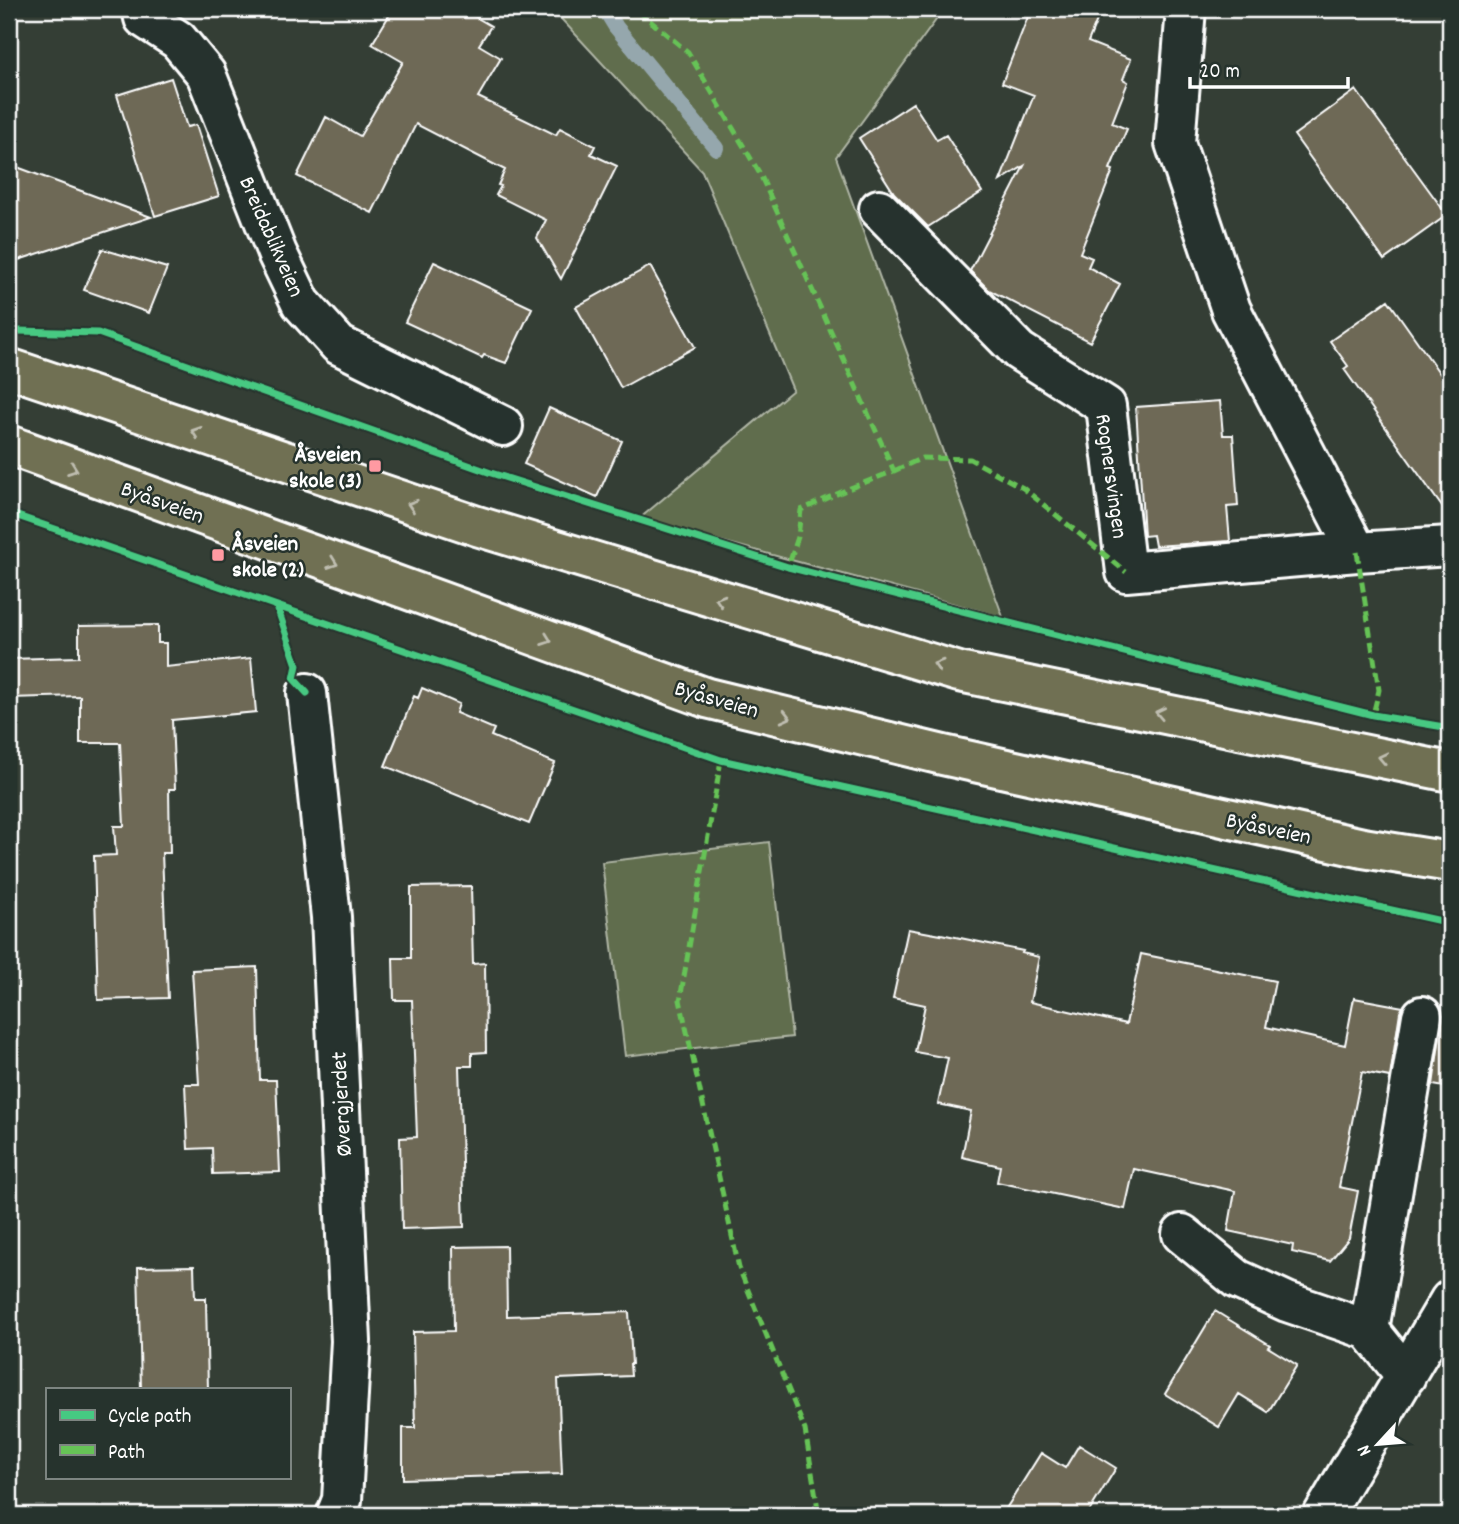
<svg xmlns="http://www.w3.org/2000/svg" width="1459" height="1524" font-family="Dekko,sans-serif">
<rect width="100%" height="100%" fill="#343e35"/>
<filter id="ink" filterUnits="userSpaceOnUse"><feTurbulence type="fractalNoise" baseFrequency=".0143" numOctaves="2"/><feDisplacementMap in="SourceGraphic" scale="14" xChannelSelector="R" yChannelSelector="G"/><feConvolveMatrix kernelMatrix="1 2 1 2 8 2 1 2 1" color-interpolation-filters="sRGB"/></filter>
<g filter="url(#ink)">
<path fill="#606d4e" stroke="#b0b6a6" stroke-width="2" d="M 552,9 L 944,9 L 836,157 L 1003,617 L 639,519 L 793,390 L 702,171 Z
M 769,842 L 792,1037 L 625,1056 L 602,862 Z"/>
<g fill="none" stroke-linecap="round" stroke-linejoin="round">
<path stroke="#95a7ad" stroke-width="16" d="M 605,9 L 616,27 L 716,148"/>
</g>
<path fill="#6e6956" stroke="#fff" stroke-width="2" d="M 393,9 L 462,9 L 491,26 L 479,45 L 501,58 L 478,97 L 556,135 L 560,128 L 595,146 L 591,154 L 617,166 L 561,279 L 537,238 L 546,220 L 496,195 L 501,186 L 498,185 L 505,170 L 416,124 L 372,213 L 297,176 L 326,117 L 360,136 L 403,62 L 372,44 Z
M 1031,9 L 1069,9 L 1097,20 L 1088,42 L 1131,59 L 1123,79 L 1128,82 L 1112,123 L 1127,129 L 1110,169 L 1113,170 L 1080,253 L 1092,258 L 1088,267 L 1120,284 L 1090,342 L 989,290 L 970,271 L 1024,166 L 1000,181 L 1034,95 L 1002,83 Z
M 171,78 L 187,127 L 196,125 L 219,196 L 155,216 L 117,95 Z
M 1356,90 L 1447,215 L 1384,260 L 1294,135 Z
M 913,103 L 937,140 L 946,135 L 982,192 L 928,227 L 894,193 L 859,138 Z
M 9,164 L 151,217 L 9,263 Z
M 102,249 L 167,268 L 149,313 L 84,290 Z
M 434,262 L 532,308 L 506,363 L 484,355 L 482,358 L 405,322 Z
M 650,266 L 695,347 L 621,388 L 576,307 Z
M 1388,300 L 1450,388 L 1450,518 L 1344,369 L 1348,366 L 1330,341 Z
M 1220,401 L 1223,435 L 1233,435 L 1238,506 L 1227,507 L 1230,541 L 1155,546 L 1153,535 L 1144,536 L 1136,407 Z
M 549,408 L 622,441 L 597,497 L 524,464 Z
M 158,625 L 158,643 L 166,643 L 166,667 L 251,658 L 256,712 L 172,720 L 175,789 L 169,789 L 170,853 L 162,853 L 168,998 L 98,1000 L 94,856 L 116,855 L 114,826 L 124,826 L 120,743 L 80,743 L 80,696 L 9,698 L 9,659 L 79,657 L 79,626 Z
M 422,688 L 459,704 L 456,713 L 494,729 L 491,736 L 555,763 L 529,824 L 385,766 L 414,696 L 418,698 Z
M 471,886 L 473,964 L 485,963 L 486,1052 L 472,1053 L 472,1066 L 459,1066 L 464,1227 L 402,1229 L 400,1138 L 417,1137 L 412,1000 L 394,1000 L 393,958 L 411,958 L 411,887 Z
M 908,929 L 941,935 L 941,934 L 1023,951 L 1022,953 L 1039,957 L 1030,1002 L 1126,1024 L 1141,954 L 1275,981 L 1266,1027 L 1345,1045 L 1354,998 L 1403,1007 L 1400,1012 L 1390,1077 L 1362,1072 L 1339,1187 L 1358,1191 L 1349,1238 L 1330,1261 L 1292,1252 L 1293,1245 L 1228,1231 L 1235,1191 L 1134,1169 L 1125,1209 L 997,1182 L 1000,1166 L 962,1157 L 971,1111 L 938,1104 L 948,1058 L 915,1052 L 925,1005 L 893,998 Z
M 257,967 L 260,1080 L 276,1080 L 280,1172 L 213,1174 L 212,1148 L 188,1149 L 185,1084 L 199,1084 L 192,970 Z
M 1443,1015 L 1450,1016 L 1450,1088 L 1433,1085 Z
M 506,1246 L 507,1316 L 629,1312 L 632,1364 L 630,1364 L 631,1376 L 558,1379 L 562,1474 L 403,1479 L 403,1428 L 415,1428 L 413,1332 L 454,1331 L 453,1247 Z
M 194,1266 L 195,1298 L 206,1298 L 206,1302 L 208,1389 L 141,1389 L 138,1267 Z
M 1215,1311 L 1270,1345 L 1268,1347 L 1297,1365 L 1268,1412 L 1239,1394 L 1219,1427 L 1165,1394 Z
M 1079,1445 L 1116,1468 L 1087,1515 L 1002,1515 L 1041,1453 L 1065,1468 Z"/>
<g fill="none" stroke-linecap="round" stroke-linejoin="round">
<defs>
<path id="minor" d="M 142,9 L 144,18 L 178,40 L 206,74 L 277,253 L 301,303 L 339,345 L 503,426
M 1186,9 L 1175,143 L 1231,310 L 1357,552 L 1450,546
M 879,209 L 1019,351 L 1106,406 L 1126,572 L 1357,552
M 307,693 L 331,917 L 351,1341 L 342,1500 L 336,1515
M 1182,1234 L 1237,1279 L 1287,1302 L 1369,1330
M 1406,1376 L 1369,1330 L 1422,1016
M 1323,1515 L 1450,1300"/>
<path id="major" d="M 9,368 L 477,526 L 959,672 L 1450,772
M 9,445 L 707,698 L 943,755 L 1363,848 L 1450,862"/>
</defs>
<use href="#minor" stroke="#fff" stroke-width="44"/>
<use href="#major" stroke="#fff" stroke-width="44"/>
<use href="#minor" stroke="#26332d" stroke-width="38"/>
<use href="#major" stroke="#706f52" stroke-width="38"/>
<path stroke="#66c356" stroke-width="5" stroke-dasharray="10 5" stroke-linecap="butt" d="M 638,11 L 688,52 L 760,174 L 894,471 L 848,489 L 801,510 L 798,537 L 788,567
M 894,471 L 922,458 L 970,459 L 1023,488 L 1126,572
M 1357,552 L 1379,690 L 1373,715
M 721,760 L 680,1000 L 739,1268 L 805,1430 L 819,1515"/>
<defs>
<path id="cycleway" d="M 18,331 L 98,333 L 491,473 L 788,567 L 1373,715 L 1450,728
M 9,513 L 721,760 L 1450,923
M 277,607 L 297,665 L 294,679 L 307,693"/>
</defs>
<use href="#cycleway" stroke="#26332d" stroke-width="11"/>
<use href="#cycleway" stroke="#46c982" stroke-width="7"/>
</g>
<defs><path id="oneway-chevron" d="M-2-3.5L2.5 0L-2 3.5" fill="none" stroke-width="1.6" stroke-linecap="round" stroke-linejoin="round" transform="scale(1.75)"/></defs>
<g stroke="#bfbeb1">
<use href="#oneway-chevron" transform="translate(196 432) rotate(-161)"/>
<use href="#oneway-chevron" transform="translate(73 469) rotate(20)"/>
<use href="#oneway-chevron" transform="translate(412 505) rotate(-162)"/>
<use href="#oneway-chevron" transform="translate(333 563) rotate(20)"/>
<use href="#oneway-chevron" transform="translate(720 600) rotate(-163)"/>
<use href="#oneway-chevron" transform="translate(547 640) rotate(20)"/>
<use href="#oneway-chevron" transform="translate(938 665) rotate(-163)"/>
<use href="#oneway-chevron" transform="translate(1160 713) rotate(-168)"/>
<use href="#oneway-chevron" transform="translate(786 717) rotate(14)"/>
<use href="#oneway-chevron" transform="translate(1383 758) rotate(-168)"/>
</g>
</g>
<g fill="#ff9aa2" stroke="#26332d" stroke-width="2.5">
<rect x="368" y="459" width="14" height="14" rx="3.5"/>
<rect x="211" y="548" width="14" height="14" rx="3.5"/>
</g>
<g text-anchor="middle" stroke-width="5" stroke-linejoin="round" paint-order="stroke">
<g font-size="23" fill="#fff" stroke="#26332d">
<text transform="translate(273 236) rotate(66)" y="8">Breidablikveien</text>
<text transform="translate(1113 476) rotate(82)" y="8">Rognersvingen</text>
<text transform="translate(163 501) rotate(20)" y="8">Byåsveien</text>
<text transform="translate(717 698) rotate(16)" y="8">Byåsveien</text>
<text transform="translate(1269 827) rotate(12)" y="8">Byåsveien</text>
<text transform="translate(340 1104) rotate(-93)" y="8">Øvergjerdet</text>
</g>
<g font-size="23" font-weight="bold" fill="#fff" stroke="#26332d" text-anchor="end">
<text x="361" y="461">Åsveien<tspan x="361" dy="26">skole (3)</tspan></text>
<text x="232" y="550" text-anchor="start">Åsveien<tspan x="232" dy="26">skole (2)</tspan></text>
</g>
</g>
<rect width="1459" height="1524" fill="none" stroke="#26332d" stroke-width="35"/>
<rect x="18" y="18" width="1424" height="1489" fill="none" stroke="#fff" stroke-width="2.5" filter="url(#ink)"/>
<rect x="46" y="1388" width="245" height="91" fill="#26332d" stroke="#7d8581" stroke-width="2"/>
<rect x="60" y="1410" width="35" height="10" fill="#46c982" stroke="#7d8581" stroke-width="2"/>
<text x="108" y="1422" font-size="21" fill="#ffffff">Cycle path</text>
<rect x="60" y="1445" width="35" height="10" fill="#66c356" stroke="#7d8581" stroke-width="2"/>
<text x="108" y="1458" font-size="21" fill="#ffffff">Path</text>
<g transform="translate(1378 1444) rotate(244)" stroke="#26332d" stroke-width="5" paint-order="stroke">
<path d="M0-5L12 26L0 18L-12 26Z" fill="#ffffff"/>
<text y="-10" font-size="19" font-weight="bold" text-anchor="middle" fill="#ffffff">N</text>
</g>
<path d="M1190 77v10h158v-10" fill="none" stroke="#ffffff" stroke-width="3.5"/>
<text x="1200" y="77" font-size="21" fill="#ffffff" stroke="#26332d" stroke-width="5" paint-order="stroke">20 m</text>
</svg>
